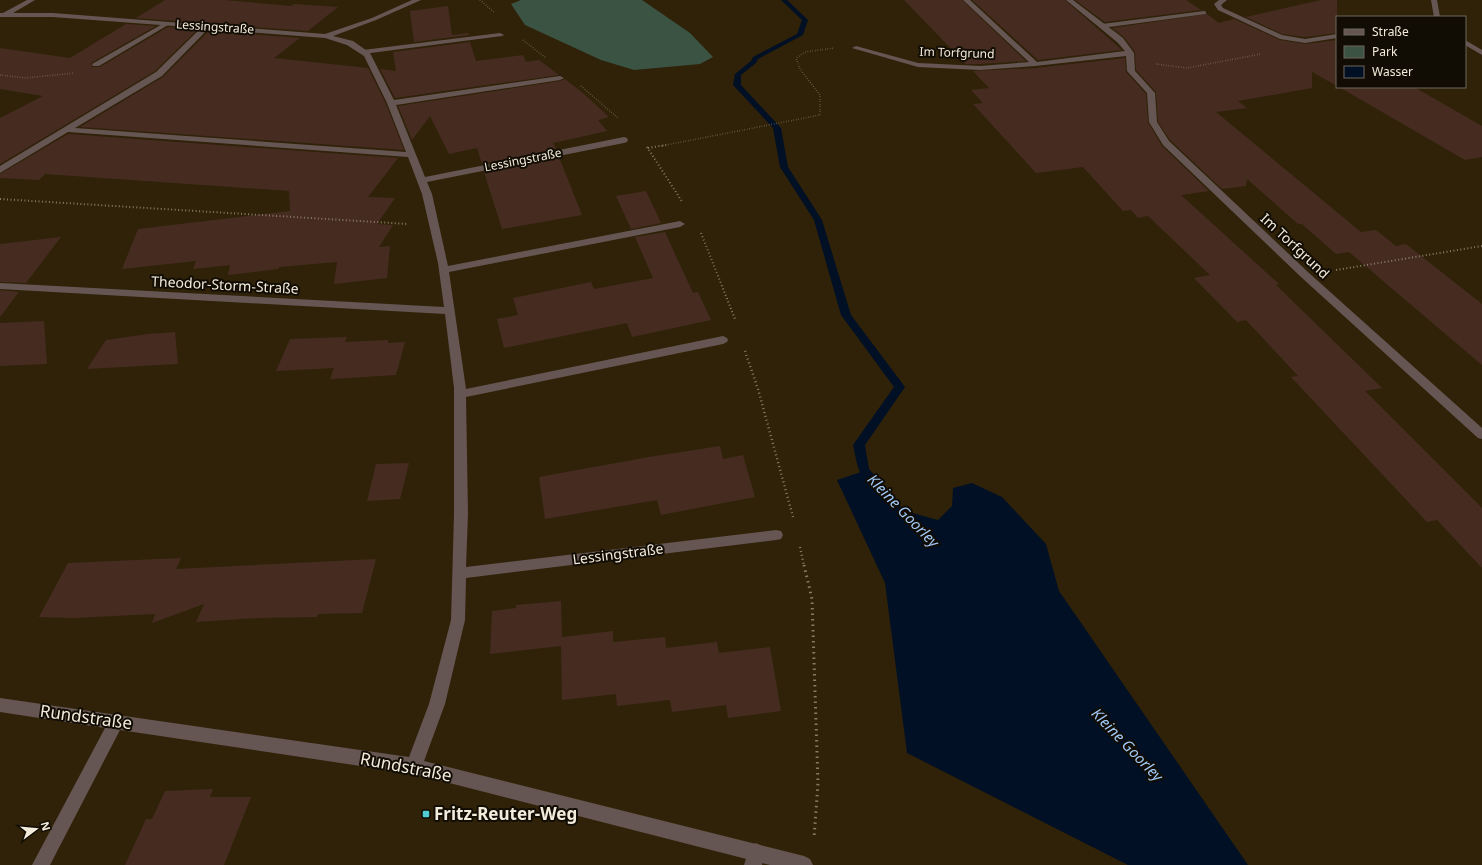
<svg xmlns="http://www.w3.org/2000/svg" width="1482" height="865" font-family="'Noto Sans',sans-serif">
<rect width="100%" height="100%" fill="#2f2209"/>
<path fill="#3a5343" d="M 521,0 L 642,0 L 690,33 L 713,57 L 700,64 L 634,70 L 601,60 L 525,25 L 511,4 Z"/>
<path fill="#011024" d="M 864,471 L 905,511 L 938,520 L 952,506 L 953,488 L 972,483 L 1002,497 L 1046,544 L 1059,591 L 1248,865 L 1128,865 L 907,753 L 885,583 L 837,480 Z"/>
<g fill="none" stroke-linecap="round" stroke-linejoin="round">
<path fill="#011024" fill-rule="evenodd" d="M 781,0 L 787,0 L 808,20 L 803,35 L 758,59 L 756,63 L 741,75 L 741,85 L 781,128 L 788,167 L 822,220 L 851,315 L 905,387 L 865,445 L 869,469 L 880,481 L 878,484 C 859,490 856,457 853,445 L 894,387 L 841,315 L 814,220 L 780,167 L 773,128 L 733,85 L 735,74 L 751,61 L 753,57 L 797,34 L 802,20 Z"/>
</g>
<path fill="#462c20" d="M 165,0 L 224,0 L 291,6 L 294,4 L 338,7 L 308,31 L 136,18 Z
M 904,0 L 962,0 L 1026,61 L 980,64 L 966,64 Z
M 972,0 L 1065,0 L 1122,50 L 1038,60 Z
M 1075,0 L 1186,0 L 1201,10 L 1105,22 Z
M 1321,0 L 1337,0 L 1337,33 L 1305,37 L 1282,34 L 1246,17 Z
M 448,6 L 452,35 L 468,33 L 469,35 L 414,42 L 410,11 Z
M 1207,14 L 1219,23 L 1234,19 L 1280,40 L 1305,44 L 1337,40 L 1337,86 L 1312,72 L 1312,88 L 1238,101 L 1247,108 L 1216,112 L 1361,232 L 1376,230 L 1396,246 L 1406,244 L 1482,304 L 1482,365 L 1349,252 L 1336,254 L 1302,224 L 1298,224 L 1247,179 L 1246,186 L 1222,189 L 1170,140 L 1158,122 L 1156,92 L 1136,70 L 1135,52 L 1124,37 L 1112,28 Z
M 126,24 L 156,26 L 91,63 L 92,67 L 100,67 L 168,27 L 198,29 L 155,71 L 0,164 L 0,118 L 43,96 L 0,89 L 0,48 L 70,58 Z
M 209,31 L 300,38 L 274,58 L 368,68 L 386,104 L 404,150 L 80,127 L 163,77 Z
M 470,42 L 476,61 L 523,55 L 526,62 L 539,60 L 559,75 L 395,98 L 380,69 L 396,71 L 393,52 Z
M 1125,58 L 1126,72 L 1146,94 L 1148,122 L 1162,146 L 1209,191 L 1181,195 L 1279,284 L 1276,285 L 1382,388 L 1365,391 L 1482,508 L 1482,568 L 1437,520 L 1427,522 L 1291,377 L 1298,376 L 1246,320 L 1237,322 L 1194,278 L 1210,275 L 1148,216 L 1138,218 L 1131,210 L 1123,211 L 1083,167 L 1036,173 L 973,104 L 983,103 L 971,90 L 989,88 L 973,71 L 1035,68 Z
M 565,79 L 584,94 L 609,117 L 598,120 L 607,131 L 553,143 L 556,149 L 482,164 L 477,148 L 449,154 L 430,116 L 412,140 L 398,106 L 560,81 Z
M 1339,87 L 1414,87 L 1482,126 L 1482,157 L 1465,160 Z
M 68,134 L 398,158 L 368,197 L 395,198 L 377,224 L 393,225 L 379,247 L 390,246 L 387,278 L 334,284 L 337,262 L 279,267 L 278,269 L 228,275 L 230,265 L 193,269 L 196,261 L 122,269 L 138,229 L 290,211 L 289,191 L 45,174 L 39,180 L 0,178 L 0,174 Z
M 559,157 L 582,215 L 502,229 L 484,172 Z
M 646,191 L 661,223 L 631,229 L 616,196 Z
M 665,232 L 693,293 L 698,292 L 711,320 L 632,337 L 627,323 L 504,348 L 497,319 L 518,315 L 513,298 L 591,282 L 594,289 L 653,278 L 635,237 Z
M 61,237 L 26,283 L 0,282 L 0,244 Z
M 0,290 L 19,292 L 0,317 Z
M 44,321 L 47,364 L 0,366 L 0,323 Z
M 175,332 L 178,364 L 87,369 L 106,340 L 148,334 Z
M 347,337 L 345,342 L 388,340 L 388,343 L 405,342 L 396,375 L 330,379 L 334,368 L 276,371 L 290,339 Z
M 720,446 L 723,459 L 743,455 L 755,497 L 661,515 L 657,500 L 545,519 L 539,477 L 649,457 Z
M 409,463 L 400,499 L 367,501 L 376,464 Z
M 181,558 L 176,569 L 376,559 L 362,613 L 318,614 L 317,617 L 257,618 L 196,622 L 204,604 L 152,623 L 155,614 L 74,618 L 39,617 L 68,563 Z
M 561,601 L 562,637 L 613,631 L 613,642 L 665,637 L 666,648 L 717,642 L 719,653 L 770,647 L 781,711 L 728,718 L 726,705 L 672,712 L 670,700 L 617,706 L 616,694 L 562,700 L 561,646 L 490,654 L 492,611 L 516,608 L 516,605 Z
M 213,789 L 210,797 L 251,797 L 224,865 L 125,865 L 146,819 L 152,819 L 165,791 Z"/>
<g fill="none" stroke-linecap="round" stroke-linejoin="round">
<path stroke="#867b66" stroke-width="1.5" stroke-dasharray="0.5 2" stroke-linecap="butt" d="M 480,0 L 495,13
M 523,40 L 546,58
M 1156,64 L 1187,68 L 1261,54
M 0,75 L 26,78 L 74,73
M 581,86 L 618,118
M 661,146 L 820,115 L 820,95 L 800,69 L 796,58 L 805,52 L 834,48"/>
<path stroke="#867b66" stroke-width="2" stroke-dasharray="1 2.5" stroke-linecap="butt" d="M 647,147 L 683,203
M 648,148 L 666,145
M 0,199 L 408,224
M 701,233 L 735,319
M 1336,270 L 1482,246"/>
<path stroke="#867b66" stroke-width="2.5" stroke-dasharray="1 3" stroke-linecap="butt" d="M 745,351 L 758,389 L 793,517
M 800,547 L 804,566"/>
<path stroke="#867b66" stroke-width="3" stroke-dasharray="1.5 4" stroke-linecap="butt" d="M 804,565 L 812,599 L 818,783 L 814,838"/>
<path fill="#665653" fill-rule="evenodd" d="M 1219,0 L 1227,0 L 1221,5 L 1223,8 L 1282,35 L 1305,39 L 1337,34 L 1337,38 L 1305,43 L 1280,39 L 1218,10 L 1214,4 Z
M 1204,11 L 1206,12 L 1206,14 L 1102,28 L 1099,26 L 1102,24 Z
M 166,22 L 168,23 L 168,25 L 99,66 L 93,66 L 92,64 Z
M 500,33 L 504,35 L 502,36 L 363,54 L 359,52 L 363,50 Z
M 756,843 L 762,846 L 765,852 L 762,865 L 744,865 L 750,846 Z"/>
<path fill="#665653" fill-rule="evenodd" d="M 27,0 L 35,0 L 13,13 L 53,13 L 325,34 L 372,18 L 412,0 L 421,0 L 376,20 L 333,36 L 353,41 L 370,53 L 394,100 L 560,76 L 564,78 L 560,80 L 396,105 L 425,177 L 624,137 L 627,138 L 628,140 L 627,142 L 624,143 L 427,182 L 432,194 L 448,266 L 680,221 L 685,224 L 680,227 L 449,272 L 466,389 L 723,336 L 727,338 L 728,340 L 727,342 L 723,344 L 466,397 L 468,514 L 466,567 L 776,530 L 781,531 L 783,535 L 781,539 L 776,540 L 466,578 L 465,620 L 445,704 L 424,761 L 804,856 L 810,859 L 813,865 L 770,865 L 414,774 L 120,730 L 50,865 L 32,865 L 105,728 L 0,712 L 0,698 L 409,757 L 429,704 L 451,620 L 454,514 L 454,388 L 445,314 L 0,289 L 0,283 L 444,307 L 438,263 L 422,194 L 408,157 L 68,132 L 0,173 L 0,166 L 156,72 L 201,28 L 53,17 L 0,17 L 0,13 L 3,13 ZM 208,29 L 325,38 L 347,45 L 364,56 L 387,103 L 406,152 L 75,128 L 162,76 Z
M 963,0 L 970,0 L 1037,62 L 1125,51 L 1117,42 L 1066,0 L 1073,0 L 1123,38 L 1134,53 L 1135,71 L 1155,93 L 1157,122 L 1169,141 L 1309,273 L 1482,428 L 1482,439 L 1478,438 L 1301,277 L 1163,145 L 1149,122 L 1147,93 L 1127,71 L 1126,56 L 1035,66 L 980,70 L 918,67 L 852,48 L 856,46 L 918,63 L 980,66 L 1029,62 Z
M 1431,0 L 1437,0 L 1440,17 L 1434,17 Z
M 1465,40 L 1482,50 L 1482,55 L 1465,45 Z"/>
</g>
<rect fill="#51ccd2" stroke="#120d04" stroke-width="1.5" x="422" y="810" width="8" height="8" rx="2"/>
<g text-anchor="middle" stroke-width="4" stroke-linejoin="round" paint-order="stroke">
<g font-size="12" fill="#f3ebdc" stroke="#120d04">
<text transform="translate(215 27) rotate(4)" y="4">Lessingstraße</text>
<text transform="translate(957 53) rotate(2)" y="4">Im Torfgrund</text>
<text transform="translate(523 160) rotate(-11)" y="4">Lessingstraße</text>
</g>
<g font-size="14" fill="#f3ebdc" stroke="#120d04">
<text transform="translate(1295 246) rotate(43)" y="5">Im Torfgrund</text>
<text transform="translate(225 285) rotate(3)" y="5">Theodor-Storm-Straße</text>
<text transform="translate(618 554) rotate(-7)" y="5">Lessingstraße</text>
</g>
<g font-size="15" font-style="italic" fill="#a0c9f7" stroke="#120d04">
<text transform="translate(903 511) rotate(46)" y="5">Kleine Goorley</text>
<text transform="translate(1127 745) rotate(46)" y="5">Kleine Goorley</text>
</g>
<g font-size="17" fill="#f3ebdc" stroke="#120d04">
<text transform="translate(86 717) rotate(8)" y="6">Rundstraße</text>
<text transform="translate(406 767) rotate(11)" y="6">Rundstraße</text>
</g>
<g font-size="17" font-weight="bold" fill="#f3ebdc" stroke="#120d04" text-anchor="start">
<text x="434" y="820">Fritz-Reuter-Weg</text>
</g>
</g>
<rect x="1336" y="16" width="130" height="72" fill="#120d04" stroke="#6c665a"/>
<rect x="1344" y="29" width="20" height="6" fill="#665653" stroke="#6c665a"/>
<text x="1372" y="36" font-size="12" fill="#f3ebdc">Straße</text>
<rect x="1344" y="46" width="20" height="12" fill="#3a5343" stroke="#6c665a"/>
<text x="1372" y="56" font-size="12" fill="#f3ebdc">Park</text>
<rect x="1344" y="66" width="20" height="12" fill="#011024" stroke="#6c665a"/>
<text x="1372" y="76" font-size="12" fill="#f3ebdc">Wasser</text>
<g transform="translate(36 829) rotate(74)" stroke="#120d04" stroke-width="3" paint-order="stroke">
<path d="M0-3L7 15L0 10L-7 15Z" fill="#f3ebdc"/>
<text y="-6" font-size="11" font-weight="bold" text-anchor="middle" fill="#f3ebdc">N</text>
</g>
</svg>
